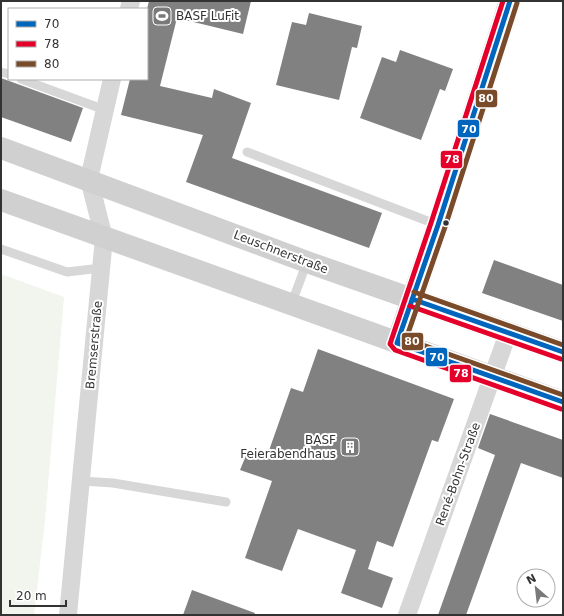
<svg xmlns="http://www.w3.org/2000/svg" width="564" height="616" font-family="'DejaVu Sans',sans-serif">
<rect width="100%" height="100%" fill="#fff"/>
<path fill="#f1f5ed" d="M 1,274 L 64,297 L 45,520 L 34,615 L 1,615 Z"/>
<path fill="#818181" d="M 149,1 L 251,1 L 243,34 L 177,18 L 160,86 L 212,98 L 214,89 L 251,103 L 232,158 L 382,213 L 369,248 L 186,182 L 203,135 L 121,115 L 130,79 L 147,79 L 147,9 Z
M 309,13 L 362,26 L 357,48 L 352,47 L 339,100 L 276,85 L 292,22 L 306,25 Z
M 400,50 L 453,69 L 445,91 L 440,89 L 421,140 L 360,118 L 382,57 L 396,62 Z
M 1,78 L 83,108 L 71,142 L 1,117 Z
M 494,260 L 563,285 L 563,321 L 482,293 Z
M 318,349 L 454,399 L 438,442 L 432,440 L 393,547 L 377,541 L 368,569 L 393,578 L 382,608 L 341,593 L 356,550 L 298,529 L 282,571 L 245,558 L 272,481 L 240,470 L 247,453 L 266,459 L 291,388 L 303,392 Z
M 490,414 L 563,440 L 563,478 L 521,463 L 466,615 L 438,615 L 495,455 L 478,448 Z
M 192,590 L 255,613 L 254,615 L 183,615 Z"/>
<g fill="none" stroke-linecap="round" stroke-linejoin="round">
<path stroke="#d7d7d7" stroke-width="9" d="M 1,72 L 9,74
M 21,79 L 105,110
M 247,152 L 438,225
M 1,249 L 67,272 L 101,268
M 291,305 L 307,262
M 82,481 L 113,483 L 226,502"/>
<path stroke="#d7d7d7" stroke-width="18" d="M 129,9 L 131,1
M 68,615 L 104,238 L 89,179 L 112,79
M 407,615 L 508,333"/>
<path stroke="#d0d0d0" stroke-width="22" d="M 1,148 L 307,262 L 563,352
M 1,200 L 563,402
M 397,343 L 438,225 L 510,1"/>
<defs>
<path id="bus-1" d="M 510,1 L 438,225 L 397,343 L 563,402
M 412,299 L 563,352"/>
<path id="bus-2" d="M 503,1 L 431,223 L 390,344 L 395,350 L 561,409
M 410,306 L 561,359"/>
<path id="bus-3" d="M 517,3 L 445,227 L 406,339 L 563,395
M 414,292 L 563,345"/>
</defs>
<use href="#bus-1" stroke="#fff" stroke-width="8"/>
<use href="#bus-2" stroke="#fff" stroke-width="8"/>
<use href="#bus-3" stroke="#fff" stroke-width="8"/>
<use href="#bus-1" stroke="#0065bd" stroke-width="5"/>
<use href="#bus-2" stroke="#e4002b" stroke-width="5"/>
<use href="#bus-3" stroke="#7a4b2a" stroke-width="5"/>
</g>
<defs>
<symbol id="stadium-square" viewBox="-11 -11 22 22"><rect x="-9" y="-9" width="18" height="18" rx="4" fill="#7a7a7a" stroke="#fff"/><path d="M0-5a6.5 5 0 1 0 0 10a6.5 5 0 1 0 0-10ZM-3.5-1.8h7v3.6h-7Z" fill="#fff"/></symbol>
<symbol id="building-square" viewBox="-11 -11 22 22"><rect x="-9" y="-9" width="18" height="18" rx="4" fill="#7a7a7a" stroke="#fff"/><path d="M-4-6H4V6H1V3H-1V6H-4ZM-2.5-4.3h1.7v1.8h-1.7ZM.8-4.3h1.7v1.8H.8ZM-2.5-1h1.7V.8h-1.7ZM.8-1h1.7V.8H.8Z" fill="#fff"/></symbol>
</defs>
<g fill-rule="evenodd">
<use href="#stadium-square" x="151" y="5" width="22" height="22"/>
<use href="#building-square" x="339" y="436" width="22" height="22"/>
</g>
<circle fill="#333" stroke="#fff" stroke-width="1.5" cx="446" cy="223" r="3.5"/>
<g text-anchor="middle" stroke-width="4" stroke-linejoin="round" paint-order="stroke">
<g font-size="12" fill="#333" stroke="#fff" text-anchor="start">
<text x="176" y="20">BASF LuFit</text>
<text x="336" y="444" text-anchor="end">BASF<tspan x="336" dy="14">Feierabendhaus</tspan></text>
</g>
<g font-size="12" fill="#333" stroke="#fff">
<text transform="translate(281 252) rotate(21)" y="4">Leuschnerstraße</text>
<text transform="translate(94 345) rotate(-85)" y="4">Bremserstraße</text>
<text transform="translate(458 474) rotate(-70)" y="4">René-Bohn-Straße</text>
</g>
</g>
<g stroke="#fff" stroke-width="1.5">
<rect x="475" y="89" width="23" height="19" rx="4" fill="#7a4b2a"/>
<rect x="457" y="119" width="23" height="19" rx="4" fill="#0065bd"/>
<rect x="440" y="150" width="23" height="19" rx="4" fill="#e4002b"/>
<rect x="401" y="332" width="23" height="19" rx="4" fill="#7a4b2a"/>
<rect x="425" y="347" width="23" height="20" rx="4" fill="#0065bd"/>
<rect x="449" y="364" width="23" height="19" rx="4" fill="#e4002b"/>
</g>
<g font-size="11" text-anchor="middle" font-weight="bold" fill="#fff">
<text x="486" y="102">80</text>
<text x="469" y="133">70</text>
<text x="452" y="163">78</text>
<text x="412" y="345">80</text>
<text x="437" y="361">70</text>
<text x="461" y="377">78</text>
</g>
<rect width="564" height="616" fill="none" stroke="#333333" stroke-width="4"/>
<rect x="8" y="8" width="140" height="72" fill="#ffffff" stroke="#adadad"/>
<rect x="16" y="21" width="20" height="6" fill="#0065bd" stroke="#adadad"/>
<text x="44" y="28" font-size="12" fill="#333333">70</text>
<rect x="16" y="41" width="20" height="6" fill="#e4002b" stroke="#adadad"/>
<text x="44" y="48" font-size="12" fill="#333333">78</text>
<rect x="16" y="61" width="20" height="6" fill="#7a4b2a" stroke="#adadad"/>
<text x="44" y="68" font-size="12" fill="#333333">80</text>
<g transform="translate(536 588) rotate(332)"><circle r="19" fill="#ffffff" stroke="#adadad"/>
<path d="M0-3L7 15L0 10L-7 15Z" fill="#7a7a7a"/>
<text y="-6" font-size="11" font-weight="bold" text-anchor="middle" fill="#333333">N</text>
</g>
<path d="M10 600v6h56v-6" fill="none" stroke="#333333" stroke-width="2"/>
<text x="16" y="600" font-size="12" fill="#333333" stroke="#ffffff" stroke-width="3" paint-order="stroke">20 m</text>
</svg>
